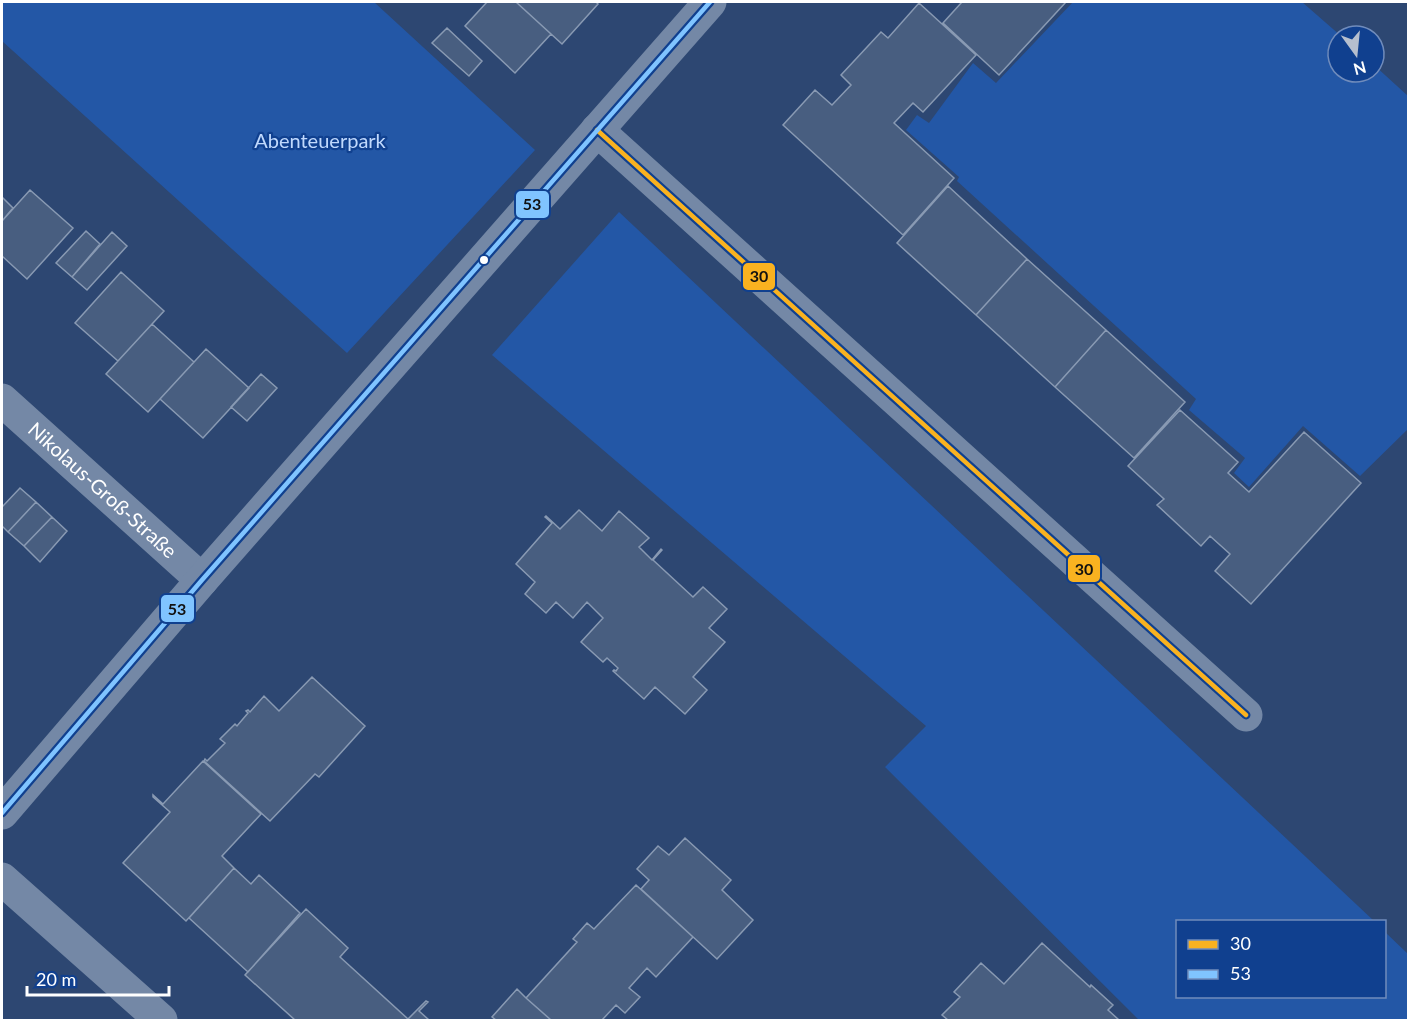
<svg xmlns="http://www.w3.org/2000/svg" width="1410" height="1022" font-family="Lato,sans-serif">
<rect width="100%" height="100%" fill="#2d4772"/>
<path fill="#2357a6" d="M 2,2 L 374,2 L 535,150 L 347,353 L 2,41 Z
M 1073,2 L 1302,2 L 1341,36 L 1338,36 L 1338,72 L 1374,72 L 1374,65 L 1408,96 L 1408,429 L 1360,476 L 1303,426 L 1249,487 L 1234,473 L 1245,458 L 1189,410 L 1196,399 L 957,181 L 959,177 L 906,130 L 917,115 L 929,123 L 973,63 L 996,83 Z
M 619,212 L 1374,921 L 1178,922 L 1178,996 L 1384,996 L 1385,932 L 1408,954 L 1408,1020 L 1139,1020 L 885,767 L 926,726 L 492,355 Z"/>
<path fill="#485e80" stroke="#899ab3" stroke-width="1.5" d="M 487,2 L 516,2 L 551,34 L 515,73 L 465,26 Z
M 516,2 L 596,2 L 598,4 L 562,44 Z
M 962,2 L 1066,2 L 999,75 L 943,23 Z
M 919,3 L 976,55 L 923,112 L 913,103 L 894,123 L 954,178 L 903,235 L 783,125 L 815,90 L 832,105 L 851,85 L 841,75 L 881,32 L 888,38 Z
M 447,28 L 482,61 L 469,76 L 432,43 Z
M 948,186 L 1027,259 L 976,315 L 897,243 Z
M 30,190 L 73,228 L 27,279 L 2,256 L 2,221 Z
M 2,197 L 13,208 L 2,221 Z
M 86,231 L 100,244 L 72,277 L 56,263 Z
M 112,232 L 127,246 L 87,290 L 72,277 Z
M 1027,259 L 1106,330 L 1055,387 L 976,315 Z
M 121,272 L 164,311 L 118,361 L 75,323 Z
M 152,324 L 194,362 L 148,412 L 106,374 Z
M 1106,330 L 1185,402 L 1134,458 L 1055,387 Z
M 206,349 L 249,388 L 203,438 L 160,399 Z
M 261,374 L 277,388 L 247,421 L 231,407 Z
M 1180,410 L 1238,462 L 1228,473 L 1249,492 L 1304,432 L 1361,483 L 1251,604 L 1215,571 L 1230,554 L 1210,536 L 1201,546 L 1157,505 L 1164,499 L 1128,466 Z
M 20,488 L 36,502 L 8,532 L 2,526 L 2,507 Z
M 36,502 L 52,517 L 24,546 L 8,532 Z
M 579,510 L 602,531 L 619,511 L 649,538 L 639,547 L 652,560 L 661,549 L 662,550 L 653,560 L 693,597 L 703,587 L 727,609 L 709,628 L 725,642 L 693,677 L 707,690 L 685,714 L 655,687 L 644,699 L 613,671 L 614,670 L 616,671 L 618,668 L 607,658 L 603,662 L 581,642 L 603,618 L 587,602 L 573,618 L 556,602 L 546,613 L 525,594 L 535,582 L 516,564 L 552,523 L 545,517 L 546,516 L 560,529 Z
M 52,517 L 67,531 L 40,562 L 24,546 Z
M 312,677 L 365,726 L 319,777 L 315,774 L 270,821 L 204,761 L 205,759 L 207,761 L 225,743 L 220,739 L 235,724 L 237,726 L 248,713 L 246,711 L 248,710 L 250,712 L 264,696 L 279,711 Z
M 203,761 L 261,814 L 222,856 L 234,868 L 186,921 L 123,863 L 170,812 L 153,797 L 153,795 L 163,804 Z
M 685,838 L 731,880 L 722,890 L 753,920 L 717,959 L 641,889 L 649,880 L 637,869 L 658,846 L 669,855 Z
M 234,868 L 251,884 L 259,875 L 300,913 L 248,972 L 189,918 Z
M 636,885 L 693,937 L 656,977 L 647,968 L 629,988 L 640,997 L 625,1013 L 616,1005 L 602,1020 L 551,1020 L 526,998 L 577,942 L 573,939 L 587,923 L 594,929 Z
M 306,909 L 348,948 L 340,957 L 408,1019 L 407,1020 L 295,1020 L 245,975 Z
M 1042,943 L 1090,987 L 1091,985 L 1113,1005 L 1108,1010 L 1119,1020 L 948,1020 L 942,1015 L 960,997 L 954,992 L 981,963 L 1004,984 Z
M 517,989 L 526,998 L 551,1020 L 496,1020 L 492,1017 Z
M 426,1001 L 428,1002 L 419,1011 L 429,1020 L 407,1020 Z"/>
<g fill="none" stroke-linecap="round" stroke-linejoin="round">
<g stroke="#7488a6" stroke-width="33">
<path d="M 597,130 L 1246,715"/>
<path id="s1" d="M 2,400 L 202,580"/>
<path d="M 2,813 L 202,580 L 710,2"/>
<path d="M 2,879 L 161,1020"/>
</g>
<defs>
<path id="bus-1" d="M 597,130 L 1246,715"/>
<path id="bus-2" d="M 2,813 L 202,580 L 710,2"/>
</defs>
<use href="#bus-1" stroke="#10408f" stroke-width="9"/>
<use href="#bus-2" stroke="#10408f" stroke-width="9"/>
<use href="#bus-1" stroke="#f9b220" stroke-width="4.5"/>
<use href="#bus-2" stroke="#80c4ff" stroke-width="4.5"/>
</g>
<circle fill="#fff" stroke="#10408f" stroke-width="2" cx="484" cy="260" r="5"/>
<g text-anchor="middle" stroke-width="4.5" stroke-linejoin="round" paint-order="stroke">
<g font-size="20" fill="#c0d9fd" stroke="#10408f">
<text x="320" y="148">Abenteuerpark</text>
</g>
<g font-size="20" fill="#fff" stroke="#10408f">
<text dy="7" stroke="none"><textPath href="#s1" startOffset="135">Nikolaus-Groß-Straße</textPath></text>
</g>
</g>
<g stroke="#10408f" stroke-width="2">
<rect x="515" y="190" width="35" height="29" rx="6" fill="#80c4ff"/>
<rect x="742" y="262" width="34" height="29" rx="6" fill="#f9b220"/>
<rect x="1067" y="554" width="34" height="29" rx="6" fill="#f9b220"/>
<rect x="160" y="594" width="35" height="29" rx="6" fill="#80c4ff"/>
</g>
<g font-size="16" text-anchor="middle" font-weight="bold" fill="#111">
<text x="532" y="210">53</text>
<text x="759" y="282">30</text>
<text x="1084" y="575">30</text>
<text x="177" y="615">53</text>
</g>
<rect width="1410" height="1022" fill="none" stroke="#ffffff" stroke-width="6"/>
<rect x="1176" y="920" width="210" height="78" fill="#10408f" stroke="#708cbc" stroke-width="1.5"/>
<rect x="1188" y="940" width="30" height="9" fill="#f9b220" stroke="#708cbc" stroke-width="1.5"/>
<text x="1230" y="950" font-size="18" fill="#ffffff">30</text>
<rect x="1188" y="970" width="30" height="9" fill="#80c4ff" stroke="#708cbc" stroke-width="1.5"/>
<text x="1230" y="980" font-size="18" fill="#ffffff">53</text>
<g transform="translate(1356 54) rotate(165)"><circle r="28" fill="#10408f" stroke="#708cbc" stroke-width="1.5"/>
<path d="M0-4.5L10 22L0 15L-10 22Z" fill="#b6bfce"/>
<text y="-9" font-size="16" font-weight="bold" text-anchor="middle" fill="#ffffff">N</text>
</g>
<path d="M27 986v9h142v-9" fill="none" stroke="#ffffff" stroke-width="3"/>
<text x="36" y="986" font-size="18" fill="#ffffff" stroke="#10408f" stroke-width="4.5" paint-order="stroke">20 m</text>
</svg>
